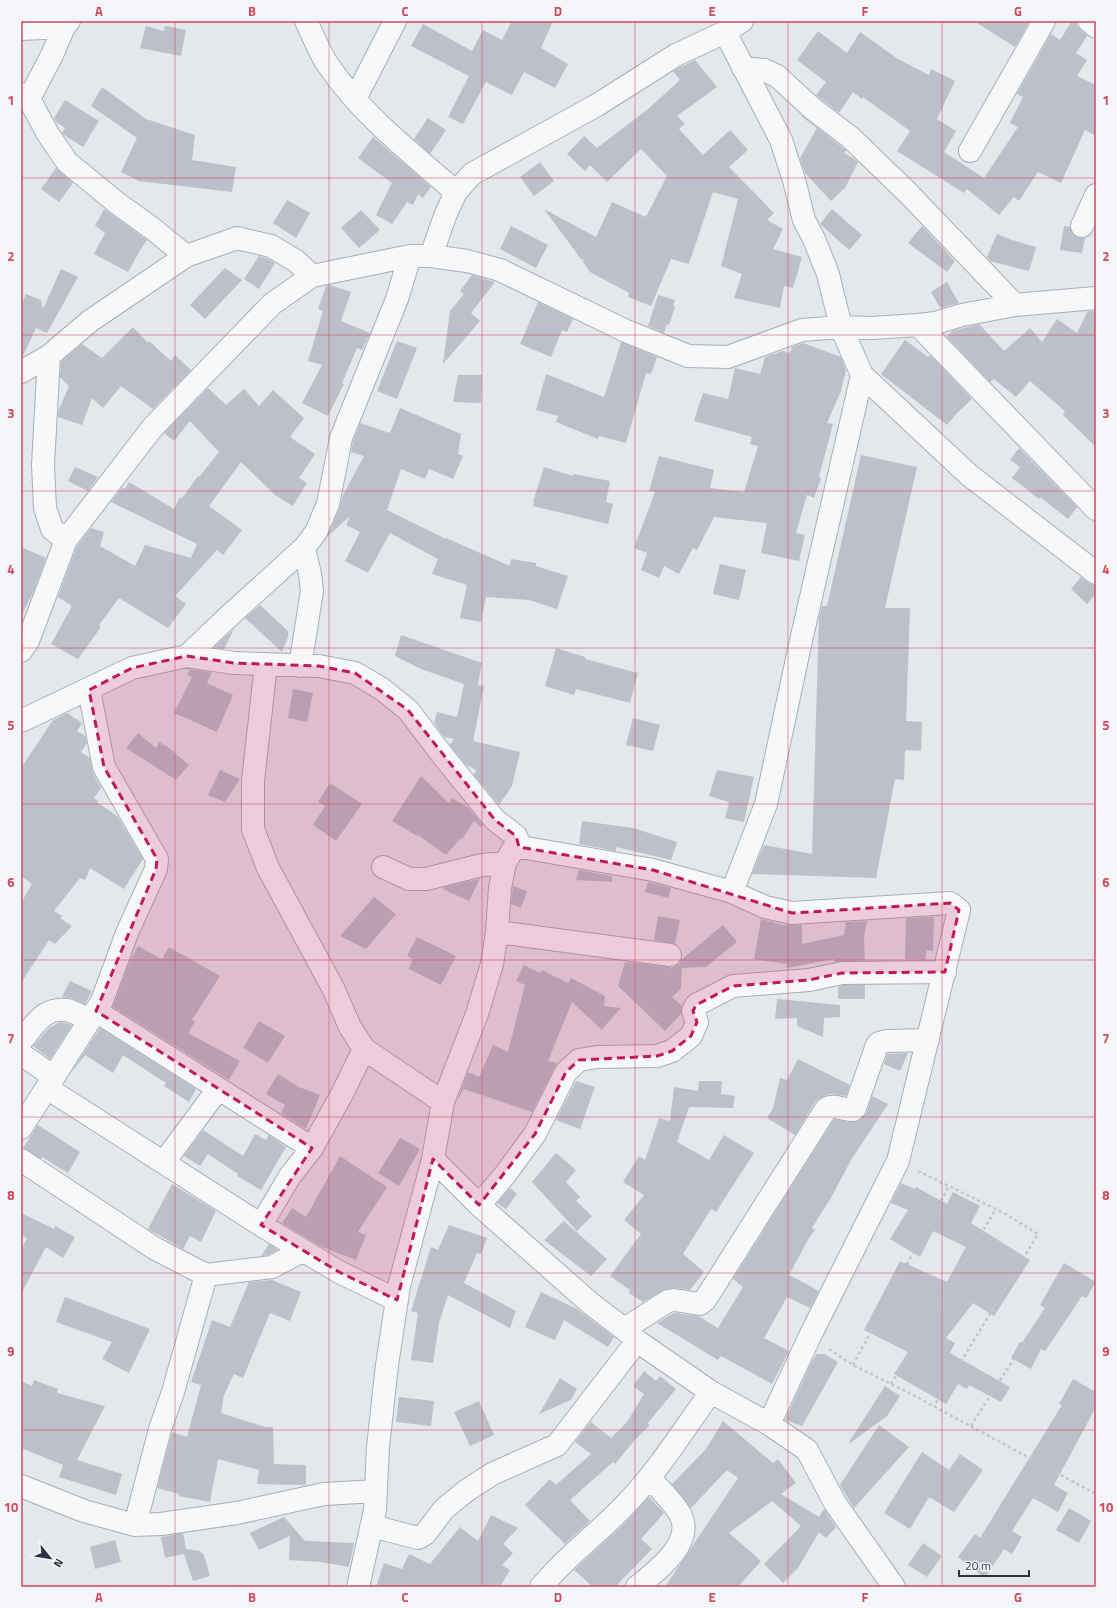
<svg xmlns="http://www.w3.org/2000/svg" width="1117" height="1608" font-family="'Titillium Web',sans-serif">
<rect width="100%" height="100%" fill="#e4e7ec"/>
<path fill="#bbc0ca" d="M 512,21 L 553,21 L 541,48 L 568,64 L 555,88 L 524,72 L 512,95 L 486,82 L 463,124 L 448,117 L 469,76 L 411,46 L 423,24 L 472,51 L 483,30 L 502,40 Z
M 974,21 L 1027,21 L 1029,22 L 1015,47 Z
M 1072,21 L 1077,21 L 1077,26 L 1087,36 L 1076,53 L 1087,60 L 1077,76 L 1096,85 L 1096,136 L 1085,130 L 1061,183 L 1038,172 L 1019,201 L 1014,197 L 999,215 L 967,189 L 964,193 L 897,151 L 910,131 L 863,97 L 862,99 L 853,92 L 839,113 L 821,99 L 816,95 L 826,82 L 797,60 L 818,31 L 847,53 L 860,32 L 898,59 L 929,75 L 931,69 L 955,81 L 937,119 L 956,131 L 944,152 L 984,178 L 1018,127 L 1010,123 L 1023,97 L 1017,94 L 1051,34 L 1060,40 Z
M 146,26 L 164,31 L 165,26 L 186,30 L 181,56 L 140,48 Z
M 695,60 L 717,87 L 677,116 L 685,124 L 679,129 L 703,155 L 730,130 L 748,150 L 729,167 L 774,213 L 767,220 L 783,229 L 773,249 L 802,257 L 793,288 L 784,286 L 780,308 L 734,298 L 742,274 L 721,266 L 738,199 L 713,192 L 689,264 L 671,259 L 651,306 L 628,297 L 629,293 L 590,272 L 583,262 L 584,260 L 581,259 L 544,209 L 596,237 L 612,202 L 646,217 L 667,176 L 641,149 L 607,182 L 590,165 L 585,171 L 567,154 L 584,136 L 597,148 L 648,109 L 680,80 L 673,71 Z
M 102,87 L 146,119 L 195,135 L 192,160 L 236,167 L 232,192 L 139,181 L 121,172 L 137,138 L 91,106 Z
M 65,100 L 99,121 L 83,147 L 64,135 L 62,133 L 65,128 L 56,122 L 54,118 Z
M 802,115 L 842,147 L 846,150 L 844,153 L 853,158 L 858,162 L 845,188 L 831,201 L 805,173 L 800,158 L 817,128 L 801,116 Z
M 428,118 L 446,130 L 430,154 L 414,139 Z
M 373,137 L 431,187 L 423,198 L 418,194 L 413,205 L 407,202 L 392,224 L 376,215 L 392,183 L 358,158 Z
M 540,162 L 554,181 L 534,196 L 520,177 Z
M 56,168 L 73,183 L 59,202 L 41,189 Z
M 287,200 L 310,213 L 296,238 L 273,223 Z
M 104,209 L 147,240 L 142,247 L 128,272 L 94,254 L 105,233 L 95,225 L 99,219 Z
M 832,209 L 862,235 L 849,250 L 820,224 Z
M 361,210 L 380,230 L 359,248 L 341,228 Z
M 511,226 L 548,245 L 536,268 L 500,249 Z
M 922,226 L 955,261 L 947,272 L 908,243 Z
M 1064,226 L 1070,227 L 1072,233 L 1077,237 L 1085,238 L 1082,253 L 1060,250 Z
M 997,234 L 1012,240 L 1036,247 L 1029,271 L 990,261 L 987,257 Z
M 259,256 L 266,258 L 275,263 L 259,289 L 244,279 Z
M 225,268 L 242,280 L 205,319 L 190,305 Z
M 61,269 L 78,277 L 47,333 L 36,328 L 23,356 L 21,358 L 21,306 L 26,294 L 41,300 L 43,309 Z
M 472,275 L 495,282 L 471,313 L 480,321 L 443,364 L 450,311 L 464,294 L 460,291 Z
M 947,282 L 959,303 L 940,308 L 931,292 Z
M 330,285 L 351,292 L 341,321 L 370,333 L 362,350 L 357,348 L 342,383 L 344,384 L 328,416 L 302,403 L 322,365 L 308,361 L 323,311 L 318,309 L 326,286 Z
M 658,295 L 675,300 L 673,306 L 675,307 L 669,325 L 667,324 L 664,333 L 648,326 Z
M 538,302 L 573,319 L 567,332 L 562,330 L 551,357 L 520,344 Z
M 1088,311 L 1096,311 L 1096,447 L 1063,415 L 1065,411 L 1030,381 L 1016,397 L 994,379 L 990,382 L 947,337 L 952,331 L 979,324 L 1004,351 L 1030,328 L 1042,342 L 1057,319 L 1077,333 Z
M 133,327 L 148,343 L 149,341 L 171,361 L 175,355 L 191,370 L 153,409 L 121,386 L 103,408 L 92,398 L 82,425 L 58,417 L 58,412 L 69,386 L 60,377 L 61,362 L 82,344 L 102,358 Z
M 905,340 L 928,357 L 930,355 L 972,399 L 957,413 L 947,425 L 881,374 Z
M 397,341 L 417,348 L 397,399 L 377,391 Z
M 621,342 L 657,357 L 651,374 L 646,373 L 626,443 L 599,436 L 598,439 L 556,422 L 558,416 L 536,410 L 546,374 L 604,397 Z
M 803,343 L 841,357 L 846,370 L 841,391 L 827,423 L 833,424 L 819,477 L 821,478 L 814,498 L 807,495 L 796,533 L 805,535 L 799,561 L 761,553 L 767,523 L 714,517 L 697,550 L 693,548 L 679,574 L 664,566 L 659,578 L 641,570 L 647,553 L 634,548 L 655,492 L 649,491 L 659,456 L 714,470 L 710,488 L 744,492 L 758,446 L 750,444 L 752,437 L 694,421 L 703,393 L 728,399 L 735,368 L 760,374 L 765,357 L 782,351 L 790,353 L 792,347 Z
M 458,375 L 482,375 L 481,403 L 453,402 Z
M 208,388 L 226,405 L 244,389 L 259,406 L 273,390 L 304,418 L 290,437 L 315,454 L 299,478 L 307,483 L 293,506 L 275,495 L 241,462 L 209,506 L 242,530 L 223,555 L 217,550 L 175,596 L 186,604 L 168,628 L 119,598 L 99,625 L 101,627 L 78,659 L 51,644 L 72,606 L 58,597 L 77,546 L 91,528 L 104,532 L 100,546 L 135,566 L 145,545 L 191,558 L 197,544 L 111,502 L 122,488 L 125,489 L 129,482 L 174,509 L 180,497 L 182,498 L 198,476 L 199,477 L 219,452 L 190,421 L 174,441 L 164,433 Z
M 400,408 L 461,434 L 458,454 L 463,456 L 453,479 L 429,469 L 425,479 L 401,469 L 387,510 L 446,539 L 446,538 L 510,566 L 511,559 L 536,563 L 536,566 L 568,576 L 557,609 L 529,600 L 486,597 L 481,622 L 460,618 L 467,585 L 432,574 L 438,559 L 390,533 L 368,573 L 345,561 L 360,532 L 346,525 L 350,516 L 327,537 L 339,509 L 343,495 L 364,456 L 351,452 L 353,442 L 360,423 L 390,433 Z
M 1019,448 L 1077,507 L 1068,519 L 1040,497 L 1039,499 L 1012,478 L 1020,467 L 1010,460 Z
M 861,455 L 917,467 L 885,608 L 910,608 L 906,721 L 922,722 L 921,751 L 905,750 L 904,780 L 895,779 L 876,878 L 752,874 L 764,845 L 812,854 L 819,617 L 822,606 L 827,606 Z
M 75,467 L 98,477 L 88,491 L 68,481 Z
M 544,467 L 573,476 L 573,474 L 610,481 L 606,502 L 613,504 L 608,524 L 533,506 L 534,502 L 533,502 Z
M 21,547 L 46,558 L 33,593 L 21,616 Z
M 720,564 L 746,570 L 739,600 L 713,594 Z
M 1081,577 L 1089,583 L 1096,585 L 1096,594 L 1087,604 L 1071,589 Z
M 260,605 L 288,631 L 288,637 L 282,652 L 245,618 Z
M 234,629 L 224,649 L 214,647 Z
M 401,635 L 482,663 L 478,685 L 484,686 L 473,741 L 520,752 L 512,786 L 499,805 L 474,775 L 476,770 L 465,764 L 450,745 L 454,739 L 444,737 L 434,723 L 437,712 L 457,717 L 464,684 L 421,669 L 395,656 Z
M 556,648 L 585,657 L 585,659 L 638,673 L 630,703 L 576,689 L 574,695 L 545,686 Z
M 190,669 L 212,672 L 207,683 L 233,695 L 217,732 L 174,713 L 192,677 L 187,675 Z
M 293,689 L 313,693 L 307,722 L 288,718 Z
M 67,713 L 82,723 L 77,731 L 85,736 L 87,743 L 81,752 L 90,758 L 93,773 L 101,788 L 94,798 L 98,801 L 97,802 L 118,817 L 143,859 L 124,889 L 90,868 L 85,880 L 80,878 L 54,911 L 62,916 L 60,918 L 72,926 L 55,944 L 49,940 L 21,983 L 21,903 L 32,884 L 21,876 L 21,768 L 53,720 Z
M 633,718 L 660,725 L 653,751 L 626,745 Z
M 138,733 L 156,748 L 159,742 L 168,747 L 189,765 L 176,780 L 126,748 Z
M 220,770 L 240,779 L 225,802 L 208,795 Z
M 717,770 L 754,777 L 744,822 L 725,818 L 729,802 L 709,796 Z
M 421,776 L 449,803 L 452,798 L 467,807 L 467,806 L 483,825 L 482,828 L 474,821 L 462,839 L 461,838 L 446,855 L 418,835 L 417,836 L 392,821 Z
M 330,783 L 362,804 L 336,841 L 313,825 L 325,806 L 318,802 Z
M 582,821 L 633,828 L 677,842 L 671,860 L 616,847 L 616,851 L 579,844 Z
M 579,870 L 612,876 L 612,882 L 576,880 Z
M 479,879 L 480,879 L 469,901 L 443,889 L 444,887 Z
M 648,882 L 671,888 L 668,898 L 645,892 Z
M 513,886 L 527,891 L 521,908 L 511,904 Z
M 374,897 L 396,914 L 366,949 L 340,936 Z
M 658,916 L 680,920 L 675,944 L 654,940 Z
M 934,917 L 933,951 L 927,950 L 925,960 L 905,959 L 906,918 Z
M 761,919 L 783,925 L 802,925 L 802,944 L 844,935 L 846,922 L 867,921 L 864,938 L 865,960 L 835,962 L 834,959 L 787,968 L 787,964 L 754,959 Z
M 723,925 L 737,942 L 706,967 L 682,968 L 681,989 L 672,997 L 682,1006 L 681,1014 L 665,1031 L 618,986 L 625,962 L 671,967 L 670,969 L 680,963 L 681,960 Z
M 417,937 L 456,956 L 441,985 L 409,969 L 413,959 L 407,956 Z
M 138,946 L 162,959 L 169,947 L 220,976 L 192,1020 L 195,1022 L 188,1033 L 240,1061 L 229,1080 L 113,1007 L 130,961 Z
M 524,965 L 540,973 L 542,970 L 568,983 L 571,978 L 605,996 L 604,1006 L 621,1008 L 603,1028 L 602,1030 L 572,1002 L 548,1061 L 557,1063 L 532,1112 L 464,1089 L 457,1101 L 468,1072 L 479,1077 L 493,1045 L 508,1052 L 525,985 L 516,981 Z
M 70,981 L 92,991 L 85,1004 L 71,998 L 62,997 Z
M 843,985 L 865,985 L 865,999 L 838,999 L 838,987 Z
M 777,999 L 840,1005 L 840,1017 L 824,1018 L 823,1037 L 797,1026 L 797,1018 L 775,1019 Z
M 259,1021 L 285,1036 L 268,1063 L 243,1048 Z
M 60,1022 L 72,1025 L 50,1059 L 33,1046 L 49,1028 Z
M 100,1028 L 196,1089 L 189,1102 L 164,1086 L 166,1083 L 123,1055 L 113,1073 L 85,1055 L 70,1074 Z
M 908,1053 L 900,1071 L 884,1064 L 887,1054 Z
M 798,1059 L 850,1085 L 846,1096 L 830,1094 L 820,1098 L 815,1102 L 795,1135 L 767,1118 L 773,1108 L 780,1078 L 787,1080 Z
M 278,1074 L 299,1087 L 320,1095 L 306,1129 L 281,1113 L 285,1105 L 266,1094 Z
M 576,1081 L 595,1087 L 580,1129 L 556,1120 Z
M 699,1081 L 722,1081 L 721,1094 L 735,1096 L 733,1108 L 689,1107 L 677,1142 L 709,1160 L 724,1135 L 754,1153 L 716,1212 L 711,1209 L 683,1254 L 704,1272 L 690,1290 L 676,1288 L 666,1289 L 643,1302 L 629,1293 L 630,1290 L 610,1276 L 641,1234 L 624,1220 L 644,1195 L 623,1182 L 639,1156 L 645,1160 L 659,1118 L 670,1121 L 674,1087 L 698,1091 Z
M 872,1096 L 888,1104 L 851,1160 L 832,1196 L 812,1228 L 815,1230 L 809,1238 L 789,1275 L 819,1291 L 810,1308 L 787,1297 L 764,1338 L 789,1351 L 772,1384 L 721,1356 L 718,1360 L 657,1323 L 674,1313 L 698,1316 L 718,1328 L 743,1287 L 733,1279 L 834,1119 L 848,1122 L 858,1121 L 867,1112 Z
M 38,1125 L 80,1152 L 68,1173 L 42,1157 L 41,1159 L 23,1148 Z
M 203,1130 L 243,1156 L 255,1134 L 266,1140 L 269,1135 L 286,1147 L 261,1190 L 237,1176 L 238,1174 L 208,1154 L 200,1166 L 184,1156 Z
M 400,1138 L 420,1149 L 399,1186 L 378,1173 Z
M 556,1153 L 576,1170 L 566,1182 L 580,1197 L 576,1201 L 592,1216 L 577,1231 L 532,1182 Z
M 340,1156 L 387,1187 L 358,1232 L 366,1235 L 356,1260 L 322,1247 L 282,1223 L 292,1208 L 306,1217 Z
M 901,1183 L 915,1189 L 916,1187 L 947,1204 L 953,1192 L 980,1206 L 971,1223 L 1030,1260 L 994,1316 L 973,1303 L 946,1338 L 955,1343 L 950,1353 L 1010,1387 L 1001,1402 L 969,1385 L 967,1389 L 958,1384 L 946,1404 L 894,1374 L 908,1352 L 864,1330 L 900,1261 L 947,1282 L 966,1247 L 933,1231 L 920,1257 L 890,1239 L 908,1210 L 891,1203 Z
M 172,1184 L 216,1211 L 201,1242 L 190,1236 L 183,1249 L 148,1229 Z
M 510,1188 L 517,1194 L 506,1209 L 497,1203 Z
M 21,1213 L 54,1229 L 55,1226 L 75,1237 L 63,1258 L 46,1247 L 21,1294 L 21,1250 L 27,1238 L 21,1235 Z
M 564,1221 L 607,1259 L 591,1276 L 544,1240 Z
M 449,1225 L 487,1238 L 481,1254 L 477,1253 L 464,1283 L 516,1311 L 510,1328 L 448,1295 L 439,1323 L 433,1363 L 411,1360 L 418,1313 L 411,1311 L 431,1247 L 438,1250 Z
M 269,1244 L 278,1250 L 268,1255 L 261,1256 Z
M 1064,1263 L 1096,1282 L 1086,1298 L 1082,1296 L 1045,1351 L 1041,1349 L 1031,1369 L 1011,1358 L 1020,1342 L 1022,1343 L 1045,1308 L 1040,1305 Z
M 272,1280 L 301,1292 L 290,1321 L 270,1313 L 243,1378 L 234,1374 L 224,1395 L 221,1413 L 265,1427 L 273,1427 L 274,1464 L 306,1465 L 306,1485 L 257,1484 L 259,1470 L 218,1459 L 210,1502 L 179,1496 L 179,1494 L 157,1488 L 172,1432 L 187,1437 L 201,1385 L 191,1382 L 212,1320 L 230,1327 L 249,1282 Z
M 541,1292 L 577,1309 L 614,1337 L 608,1347 L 564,1320 L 555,1340 L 525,1327 Z
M 65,1297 L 150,1329 L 129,1373 L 102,1359 L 112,1342 L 56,1322 Z
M 817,1354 L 824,1354 L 838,1362 L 802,1426 L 785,1420 L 812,1361 Z
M 644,1371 L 656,1381 L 660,1376 L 676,1389 L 647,1424 L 650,1425 L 634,1441 L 615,1464 L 613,1462 L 570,1500 L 590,1521 L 565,1544 L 525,1505 L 550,1479 L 556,1485 L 591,1454 L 575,1442 L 591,1422 L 611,1438 L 627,1422 L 644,1394 L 633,1386 Z
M 560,1378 L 577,1389 L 571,1400 L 539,1414 Z
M 1073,1379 L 1096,1392 L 1096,1407 L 1054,1485 L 1068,1493 L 1058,1512 L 1033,1498 L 1012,1531 L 1022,1537 L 1012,1554 L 1004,1549 L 985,1578 L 958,1557 L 975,1534 L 980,1538 L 1062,1405 L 1059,1404 Z
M 34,1380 L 58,1389 L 57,1393 L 105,1406 L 77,1460 L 122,1474 L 116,1495 L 59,1477 L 63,1465 L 21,1448 L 21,1381 L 32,1386 Z
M 885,1386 L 900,1396 L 887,1416 L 850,1443 L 849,1442 Z
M 399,1397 L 434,1401 L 431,1426 L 396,1422 Z
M 479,1401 L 494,1435 L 470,1446 L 454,1412 Z
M 723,1421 L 773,1463 L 778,1459 L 796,1483 L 781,1494 L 819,1517 L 824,1509 L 836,1527 L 826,1538 L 819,1532 L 798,1568 L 783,1583 L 764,1564 L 801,1526 L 772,1501 L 729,1533 L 761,1561 L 738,1587 L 665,1587 L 738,1478 L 727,1470 L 691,1508 L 672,1484 L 706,1449 Z
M 879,1425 L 909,1447 L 854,1508 L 840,1485 Z
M 922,1452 L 949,1470 L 960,1454 L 983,1470 L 954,1512 L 929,1497 L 910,1529 L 884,1513 Z
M 649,1497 L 664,1513 L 641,1539 L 652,1549 L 615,1587 L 593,1587 L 574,1570 L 625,1523 Z
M 1069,1508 L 1091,1521 L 1079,1543 L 1056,1530 Z
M 491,1515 L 518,1528 L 503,1544 L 513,1553 L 502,1565 L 510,1570 L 500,1587 L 376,1587 L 384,1563 L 402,1569 L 409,1554 L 430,1564 L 460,1527 L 478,1541 Z
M 284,1517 L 305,1541 L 354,1543 L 349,1567 L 321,1562 L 289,1560 L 290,1536 L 259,1550 L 250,1533 Z
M 183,1533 L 186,1549 L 200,1551 L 204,1555 L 210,1576 L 193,1581 L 184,1554 L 165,1558 L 161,1537 Z
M 115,1540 L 121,1562 L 95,1569 L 90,1547 Z
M 923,1543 L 942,1556 L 927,1577 L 908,1565 Z"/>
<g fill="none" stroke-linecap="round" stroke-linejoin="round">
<defs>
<path id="minor" d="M 306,21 C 313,35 319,52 328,65 C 362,115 411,153 456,192
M 1089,21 L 1096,27
M 21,29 L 64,27 L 69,21
M 725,32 L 781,140 L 794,180 L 804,220 L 814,239 L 828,274 L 841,327 L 862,375 L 969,475 L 1096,573
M 743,68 L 764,70 L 777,76 L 813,109 L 850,137 L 908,193 L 1015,305
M 21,94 L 29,99 L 48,134 L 67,162 L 117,203 L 153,229 L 186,256
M 29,99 L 52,55 L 64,27
M 355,99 L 395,21
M 970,151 L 1044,21
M 1082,226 L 1096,195
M 431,256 L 445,216 L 456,192 L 472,174 L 597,105 L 676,55 L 725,32 L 742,21
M 918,325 L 1096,509
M 49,356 L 43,465 L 45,508 L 52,529 L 66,540
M 21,372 L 49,356 L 90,321 L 186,256 L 237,238 L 271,246 L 296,261 L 312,276
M 21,651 L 28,641 L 66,540 L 153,427 L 272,304 L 312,276 L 410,256 L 431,256 L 467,261 L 500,270 L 626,331 L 688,356 L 728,357 L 802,330 L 841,327 L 872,328 L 918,325 L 935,323 L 962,315 L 1015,305 L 1096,298
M 187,656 L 234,663 L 319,666 L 355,673 L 382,689 L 408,710 L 443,756 L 495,820 L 516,836 L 518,841 L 515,846
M 266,664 L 253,781 L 253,829 L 268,868 L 333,988 L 350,1027 L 364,1049 L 342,1094 L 312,1148 L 290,1176 L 261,1225 L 339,1272 L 397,1300
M 300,666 L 312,591 L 310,574 L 304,548
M 21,721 L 132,668 L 187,656 L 228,617 L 304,548 L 316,532 L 328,504 L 341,438 L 397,299 L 410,256
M 383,867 L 409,879 L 426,879 L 482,865 L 505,863
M 732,892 L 765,907 L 792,913 L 950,903 L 959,910 L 898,1161 L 810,1336 L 769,1424
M 497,932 L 670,955
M 96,1011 L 312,1148
M 21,1041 C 35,1025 43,1007 67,1010 C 75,1012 83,1017 90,1020
M 364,1049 L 443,1102
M 21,1054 L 54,1077
M 47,1088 L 261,1225
M 21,1128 L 102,1001 L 127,933 L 156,869 L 157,859 L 104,767 L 89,690
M 433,1159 L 479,1205 L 590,1303 L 624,1329 L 637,1341 L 711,1392 L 769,1424 L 807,1450 L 835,1503 L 894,1587
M 21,1160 L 154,1248 L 206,1275 L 272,1267 L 302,1251
M 164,1162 L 218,1089
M 479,1205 L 504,1176 L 535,1134 L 566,1072 L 579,1060 L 597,1057 L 657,1056 L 672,1051 L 691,1036 L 697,1022 L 693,1011 L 696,1005 L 733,986 L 809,980 L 842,973 L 945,972
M 624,1329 L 668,1301 L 674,1300 L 700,1304 L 705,1300 L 826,1109 C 834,1103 844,1111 853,1110 L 855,1108 L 877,1045 L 879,1043 L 886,1041 L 928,1040
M 21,1486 L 84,1511 L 135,1525 L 161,1524 L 237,1513 L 324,1494 L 376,1491
M 135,1525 L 160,1429 L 173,1392 L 206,1275
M 372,1526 L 418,1538 L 425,1534 L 444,1509 L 466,1491 L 492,1474 L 557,1445 L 637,1341
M 358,1587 L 375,1510 L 378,1447 L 387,1365 L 399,1286 L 433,1159 L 443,1102 L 477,1014 L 492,964 L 497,932 L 500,888 L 505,863 L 515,846 L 653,870 L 732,892 L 766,804 L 800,645 L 862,375
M 541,1587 C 566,1556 599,1533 626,1504 C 659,1470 683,1430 711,1392
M 637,1587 C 655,1572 694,1544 681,1516 C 675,1503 659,1489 650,1478"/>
</defs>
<use href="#minor" stroke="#a9aeb7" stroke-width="24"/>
<path stroke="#c2c5cb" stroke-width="2.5" stroke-dasharray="3 3" stroke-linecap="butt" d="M 918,1171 L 1004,1213 L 1038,1234 L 934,1406
M 829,1349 L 853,1365 L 913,1395 L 1096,1494
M 853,1365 L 949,1186
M 891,1384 L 996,1209
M 971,1426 L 1067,1275"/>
<use href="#minor" stroke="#f7f8fa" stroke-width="22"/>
</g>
<path fill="#c2185b" fill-opacity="0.2" stroke="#c2185b" stroke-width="3" stroke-dasharray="8 5" stroke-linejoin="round" d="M 187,656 L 234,663 L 319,666 L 355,673 L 408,710 L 495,820 L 516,836 L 519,847 L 653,870 L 792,913 L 950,903 L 959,910 L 945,972 L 842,973 L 809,980 L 733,986 L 696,1005 L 693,1011 L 697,1022 L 691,1036 L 672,1051 L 657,1056 L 579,1060 L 566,1072 L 535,1134 L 479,1205 L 433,1159 L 397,1300 L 339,1272 L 261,1225 L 312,1148 L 96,1011 L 156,869 L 157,859 L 104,767 L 89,690 L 132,668 Z"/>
<path fill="none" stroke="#d1495b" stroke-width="1" stroke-opacity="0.55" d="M 175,21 L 175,1587M 329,21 L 329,1587M 482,21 L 482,1587M 635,21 L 635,1587M 788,21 L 788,1587M 942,21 L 942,1587M 21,178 L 1096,178M 21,335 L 1096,335M 21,491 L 1096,491M 21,648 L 1096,648M 21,804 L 1096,804M 21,960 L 1096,960M 21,1117 L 1096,1117M 21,1273 L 1096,1273M 21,1430 L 1096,1430"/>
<rect width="1117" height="1608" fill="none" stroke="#f4f6f9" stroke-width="44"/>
<g transform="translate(50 1558) rotate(120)" stroke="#f4f6f9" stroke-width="3" paint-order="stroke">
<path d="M0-3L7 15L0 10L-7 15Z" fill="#2b3445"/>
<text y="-6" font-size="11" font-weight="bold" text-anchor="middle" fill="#2b3445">N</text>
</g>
<path d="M959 1570v6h70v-6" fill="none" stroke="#2b3445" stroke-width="2"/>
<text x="965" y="1570" font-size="12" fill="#2b3445" stroke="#f4f6f9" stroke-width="3" paint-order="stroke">20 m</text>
<rect x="22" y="22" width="1073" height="1564" fill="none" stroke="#d1495b" stroke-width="1.5"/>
<g font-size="13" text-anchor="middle" font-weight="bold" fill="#d1495b">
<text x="99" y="16">A</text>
<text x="252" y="16">B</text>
<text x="405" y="16">C</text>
<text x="558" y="16">D</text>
<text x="712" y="16">E</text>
<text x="865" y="16">F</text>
<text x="1018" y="16">G</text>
<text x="11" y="105">1</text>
<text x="1106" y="105">1</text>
<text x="11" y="261">2</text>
<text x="1106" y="261">2</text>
<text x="11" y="418">3</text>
<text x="1106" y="418">3</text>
<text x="11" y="574">4</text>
<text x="1106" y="574">4</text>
<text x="11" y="730">5</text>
<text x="1106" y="730">5</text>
<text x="11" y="887">6</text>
<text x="1106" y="887">6</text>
<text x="11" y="1043">7</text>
<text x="1106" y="1043">7</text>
<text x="11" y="1200">8</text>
<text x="1106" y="1200">8</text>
<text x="11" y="1356">9</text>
<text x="1106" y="1356">9</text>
<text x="11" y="1512">10</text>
<text x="1106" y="1512">10</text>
<text x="99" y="1602">A</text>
<text x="252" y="1602">B</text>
<text x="405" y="1602">C</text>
<text x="558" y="1602">D</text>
<text x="712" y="1602">E</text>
<text x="865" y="1602">F</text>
<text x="1018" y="1602">G</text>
</g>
</svg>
